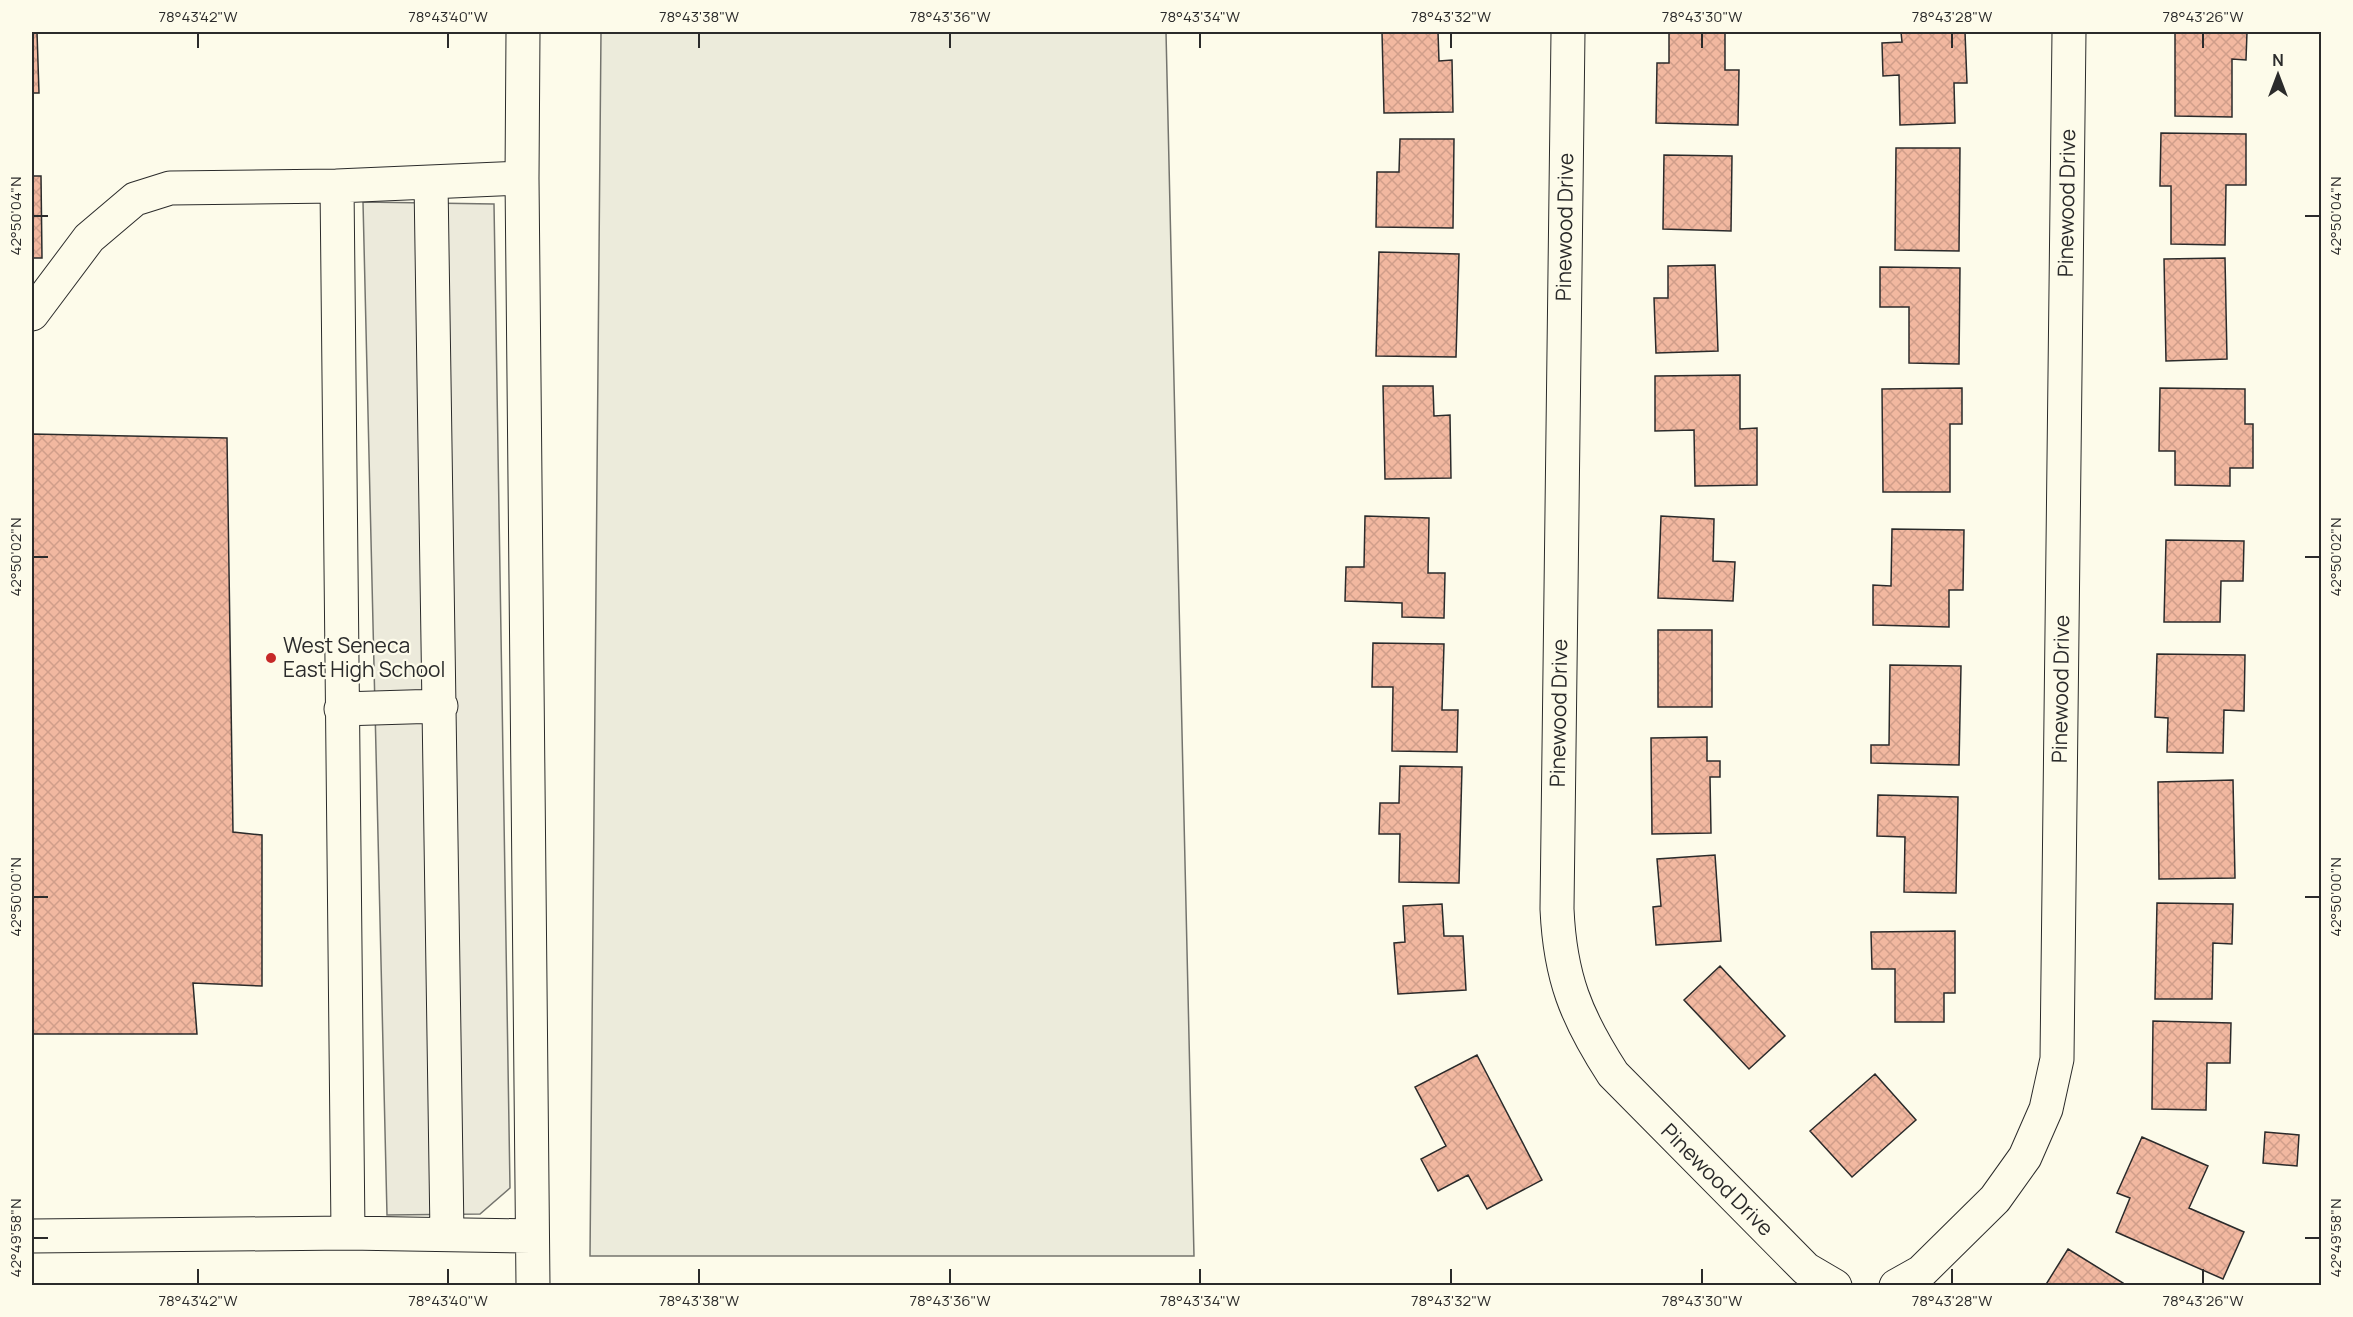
<svg xmlns="http://www.w3.org/2000/svg" width="2353" height="1317" font-family="Manrope,sans-serif">
<defs>
<pattern id="building-cross-hatch" width="8" height="8" patternUnits="userSpaceOnUse" patternTransform="scale(1.5)"><rect width="8" height="8" fill="#f2b8a0"/><path d="M0 0l8 8M0 8l8-8" fill="none" stroke="#d09e8a"/></pattern>
</defs>
<rect width="100%" height="100%" fill="#fdfbea"/>
<path fill="#ecebdb" stroke="#74746e" stroke-width="1.5" d="M 601,32 L 1166,32 L 1194,1256 L 590,1256 Z"/>
<path fill="#eceadb" stroke="#74746e" stroke-width="1.5" d="M 363,202 L 494,204 L 510,1188 L 480,1214 L 387,1215 Z"/>
<path fill="url(#building-cross-hatch)" stroke="#2b2b2b" stroke-width="1.5" d="M 32,32 L 37,32 L 39,93 L 32,93 Z
M 1382,32 L 1438,32 L 1439,61 L 1452,60 L 1453,112 L 1384,113 Z
M 1669,32 L 1725,32 L 1725,70 L 1739,70 L 1738,125 L 1656,123 L 1657,63 L 1669,63 Z
M 1901,32 L 1965,32 L 1967,83 L 1954,83 L 1955,123 L 1900,125 L 1899,75 L 1883,76 L 1882,43 L 1902,42 Z
M 2175,32 L 2247,32 L 2246,60 L 2232,59 L 2232,117 L 2175,116 Z
M 2161,133 L 2246,134 L 2246,185 L 2226,185 L 2225,245 L 2171,244 L 2171,186 L 2160,186 Z
M 1400,139 L 1454,139 L 1453,228 L 1376,227 L 1377,172 L 1399,172 Z
M 1896,148 L 1960,148 L 1959,251 L 1895,250 Z
M 1664,155 L 1732,156 L 1731,231 L 1663,229 Z
M 32,176 L 41,176 L 42,258 L 32,258 Z
M 1379,252 L 1459,254 L 1456,357 L 1376,356 Z
M 2225,258 L 2227,359 L 2166,361 L 2164,259 Z
M 1715,265 L 1718,351 L 1656,353 L 1654,298 L 1668,298 L 1668,266 Z
M 1880,267 L 1960,268 L 1959,364 L 1909,363 L 1909,307 L 1880,307 Z
M 1740,375 L 1740,429 L 1757,428 L 1757,485 L 1695,486 L 1694,430 L 1655,431 L 1655,376 Z
M 1383,386 L 1433,386 L 1434,416 L 1450,415 L 1451,478 L 1385,479 Z
M 1962,388 L 1962,424 L 1950,424 L 1950,492 L 1883,492 L 1882,389 Z
M 2160,388 L 2245,389 L 2245,424 L 2253,424 L 2253,468 L 2230,468 L 2230,486 L 2175,485 L 2175,451 L 2159,451 Z
M 32,434 L 227,438 L 233,832 L 262,835 L 262,986 L 193,983 L 197,1034 L 32,1034 Z
M 1365,516 L 1429,518 L 1428,573 L 1445,573 L 1444,618 L 1402,617 L 1402,603 L 1345,601 L 1346,567 L 1364,567 Z
M 1661,516 L 1714,519 L 1713,561 L 1735,562 L 1733,601 L 1658,598 Z
M 1892,529 L 1964,530 L 1963,590 L 1949,590 L 1949,627 L 1873,625 L 1873,585 L 1891,586 Z
M 2166,540 L 2244,541 L 2243,581 L 2221,581 L 2220,622 L 2164,622 Z
M 1658,630 L 1712,630 L 1712,707 L 1658,707 Z
M 1373,643 L 1444,644 L 1442,710 L 1458,710 L 1457,752 L 1392,751 L 1393,687 L 1372,687 Z
M 2157,654 L 2245,655 L 2244,711 L 2224,710 L 2223,753 L 2167,752 L 2168,718 L 2155,717 Z
M 1890,665 L 1961,666 L 1959,765 L 1871,763 L 1871,745 L 1889,745 Z
M 1707,737 L 1707,761 L 1720,761 L 1720,777 L 1710,777 L 1711,833 L 1652,834 L 1651,738 Z
M 1400,766 L 1462,767 L 1459,883 L 1399,882 L 1400,834 L 1379,834 L 1380,803 L 1399,803 Z
M 2233,780 L 2235,878 L 2159,879 L 2158,782 Z
M 1878,795 L 1958,797 L 1956,893 L 1904,892 L 1905,837 L 1877,836 Z
M 1715,855 L 1721,941 L 1656,945 L 1653,907 L 1661,906 L 1657,859 Z
M 2157,903 L 2233,904 L 2232,944 L 2213,943 L 2212,999 L 2155,999 Z
M 1442,904 L 1444,936 L 1463,936 L 1466,990 L 1398,994 L 1394,943 L 1405,942 L 1403,906 Z
M 1955,931 L 1955,993 L 1944,993 L 1944,1022 L 1895,1022 L 1895,969 L 1872,969 L 1871,932 Z
M 1720,966 L 1785,1036 L 1749,1069 L 1684,1000 Z
M 2153,1021 L 2231,1023 L 2230,1063 L 2207,1063 L 2206,1110 L 2152,1109 Z
M 1477,1055 L 1542,1180 L 1487,1209 L 1468,1175 L 1438,1191 L 1421,1159 L 1446,1146 L 1415,1087 Z
M 1875,1074 L 1916,1120 L 1852,1177 L 1810,1131 Z
M 2265,1132 L 2299,1135 L 2297,1166 L 2263,1163 Z
M 2142,1137 L 2208,1166 L 2189,1208 L 2244,1232 L 2223,1279 L 2116,1232 L 2130,1198 L 2117,1193 Z
M 2068,1249 L 2123,1283 L 2121,1286 L 2045,1286 Z"/>
<g fill="none" stroke-linecap="round" stroke-linejoin="round">
<defs>
<path id="minor" d="M 523,32 L 522,178 L 533,1286
M 1568,32 L 1557,909 C 1560,977 1576,1017 1613,1074 L 1806,1269 L 1835,1286
M 431,182 L 447,1234
M 32,314 L 89,238 L 135,199 L 170,188 L 337,186
M 341,709 L 441,706
M 348,1233 L 337,186 L 522,178
M 32,1236 L 348,1233 L 531,1236
M 1896,1286 L 1921,1272 L 1995,1199 L 2025,1157 L 2046,1109 L 2057,1059 L 2069,32"/>
</defs>
<use href="#minor" stroke="#2b2b2b" stroke-width="35"/>
<use href="#minor" stroke="#fdfbea" stroke-width="33"/>
</g>
<path fill="none" stroke="#2b2b2b" stroke-width="2" d="M 198,33 L 198,48M 448,33 L 448,48M 699,33 L 699,48M 950,33 L 950,48M 1200,33 L 1200,48M 1451,33 L 1451,48M 1702,33 L 1702,48M 1952,33 L 1952,48M 2203,33 L 2203,48M 33,216 L 48,216M 2305,216 L 2320,216M 33,557 L 48,557M 2305,557 L 2320,557M 33,897 L 48,897M 2305,897 L 2320,897M 33,1238 L 48,1238M 2305,1238 L 2320,1238M 198,1269 L 198,1284M 448,1269 L 448,1284M 699,1269 L 699,1284M 950,1269 L 950,1284M 1200,1269 L 1200,1284M 1451,1269 L 1451,1284M 1702,1269 L 1702,1284M 1952,1269 L 1952,1284M 2203,1269 L 2203,1284"/>
<circle fill="#c62828" stroke="#fdfbea" stroke-width="2" cx="271" cy="658" r="6"/>
<g text-anchor="middle" stroke-width="4.5" stroke-linejoin="round" paint-order="stroke">
<g font-size="21" fill="#2b2b2b" stroke="#fdfbea">
<text transform="translate(2067 203) rotate(-89)" y="7">Pinewood Drive</text>
<text transform="translate(1565 227) rotate(-89)" y="7">Pinewood Drive</text>
<text transform="translate(2061 689) rotate(-89)" y="7">Pinewood Drive</text>
<text transform="translate(1559 713) rotate(-89)" y="7">Pinewood Drive</text>
<text transform="translate(1717 1180) rotate(45)" y="7">Pinewood Drive</text>
</g>
<g font-size="21" fill="#2b2b2b" stroke="#fdfbea" text-anchor="start">
<text x="283" y="653">West Seneca<tspan x="283" dy="24">East High School</tspan></text>
</g>
</g>
<rect width="2353" height="1317" fill="none" stroke="#fdfbea" stroke-width="66"/>
<g transform="translate(2278 75)" stroke="#fdfbea" stroke-width="4.5" paint-order="stroke">
<path d="M0-4.5L10 22L0 15L-10 22Z" fill="#2b2b2b"/>
<text y="-9" font-size="16" font-weight="bold" text-anchor="middle" fill="#2b2b2b">N</text>
</g>
<rect x="33" y="33" width="2287" height="1251" fill="none" stroke="#2b2b2b" stroke-width="2"/>
<g font-size="15" text-anchor="middle" fill="#2b2b2b">
<text x="198" y="22">78°43'42"W</text>
<text x="448" y="22">78°43'40"W</text>
<text x="699" y="22">78°43'38"W</text>
<text x="950" y="22">78°43'36"W</text>
<text x="1200" y="22">78°43'34"W</text>
<text x="1451" y="22">78°43'32"W</text>
<text x="1702" y="22">78°43'30"W</text>
<text x="1952" y="22">78°43'28"W</text>
<text x="2203" y="22">78°43'26"W</text>
<text transform="translate(16 216) rotate(-90)" y="5">42°50'04"N</text>
<text transform="translate(2336 216) rotate(-90)" y="5">42°50'04"N</text>
<text transform="translate(16 557) rotate(-90)" y="5">42°50'02"N</text>
<text transform="translate(2336 557) rotate(-90)" y="5">42°50'02"N</text>
<text transform="translate(16 897) rotate(-90)" y="5">42°50'00"N</text>
<text transform="translate(2336 897) rotate(-90)" y="5">42°50'00"N</text>
<text transform="translate(16 1238) rotate(-90)" y="5">42°49'58"N</text>
<text transform="translate(2336 1238) rotate(-90)" y="5">42°49'58"N</text>
<text x="198" y="1306">78°43'42"W</text>
<text x="448" y="1306">78°43'40"W</text>
<text x="699" y="1306">78°43'38"W</text>
<text x="950" y="1306">78°43'36"W</text>
<text x="1200" y="1306">78°43'34"W</text>
<text x="1451" y="1306">78°43'32"W</text>
<text x="1702" y="1306">78°43'30"W</text>
<text x="1952" y="1306">78°43'28"W</text>
<text x="2203" y="1306">78°43'26"W</text>
</g>
</svg>
